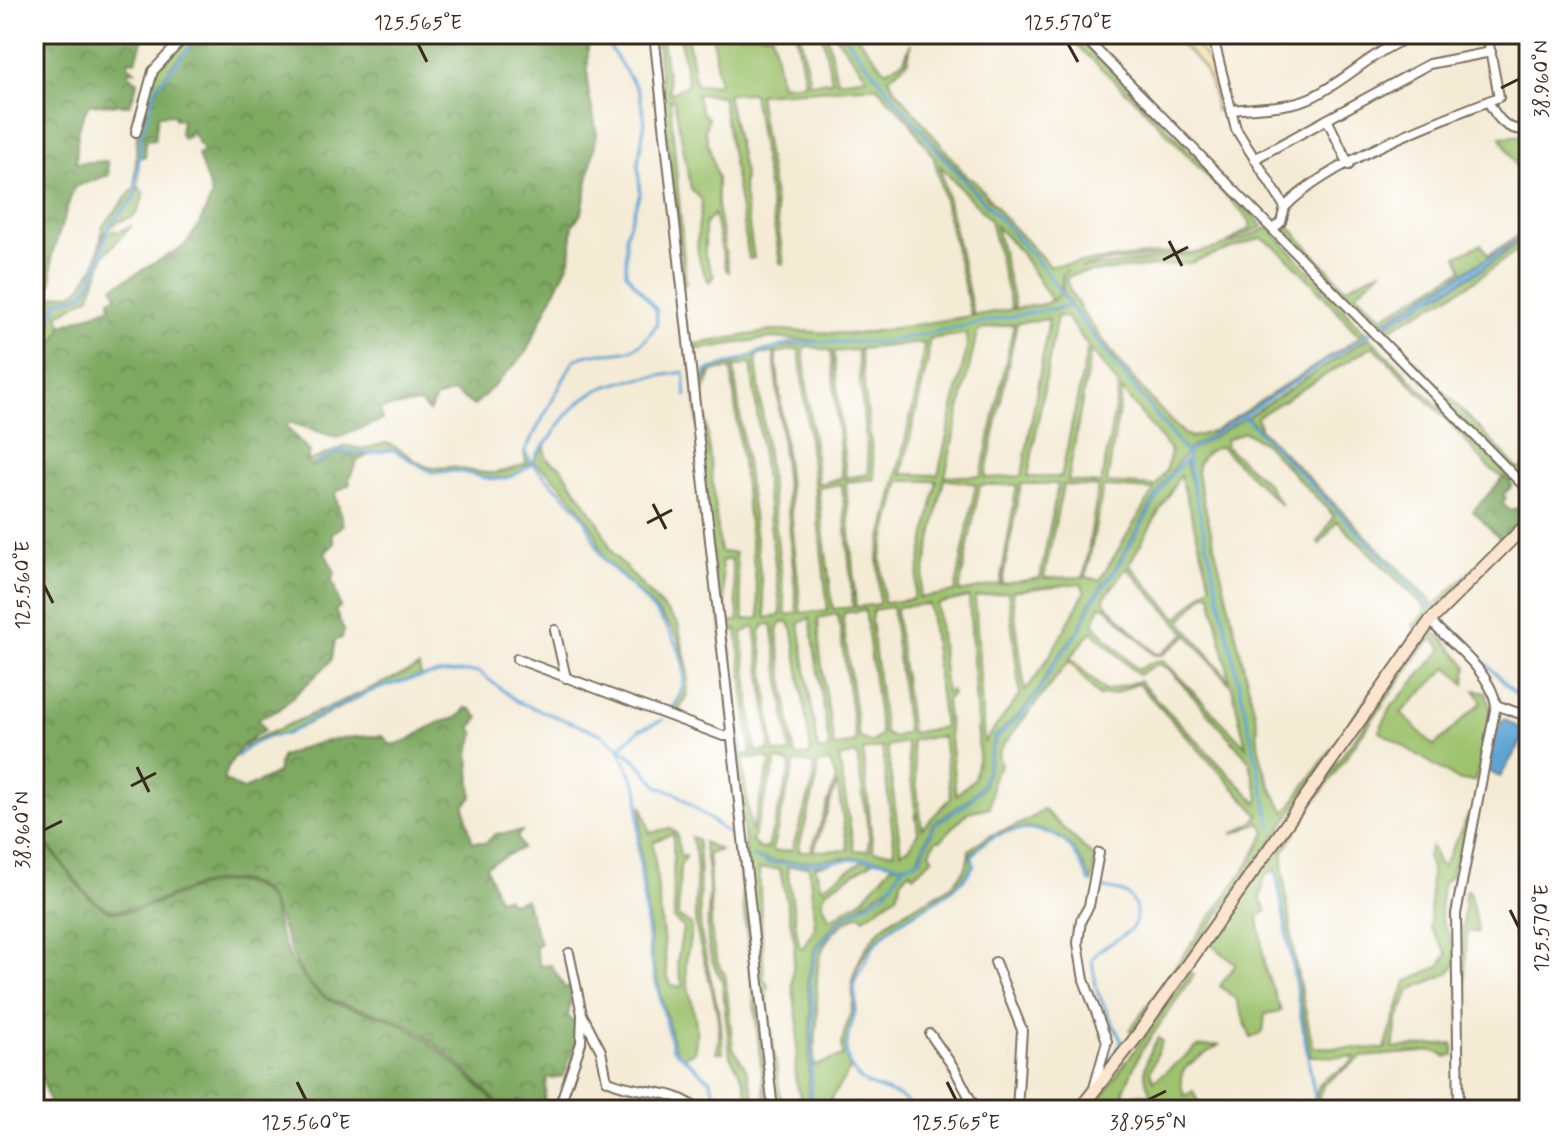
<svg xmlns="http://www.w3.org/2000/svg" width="1563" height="1144" font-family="Mynerve,sans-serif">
<defs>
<pattern id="forest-crowns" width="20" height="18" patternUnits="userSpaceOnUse" patternTransform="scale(2)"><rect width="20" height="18" fill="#7ea961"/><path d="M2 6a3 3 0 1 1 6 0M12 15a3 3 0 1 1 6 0" fill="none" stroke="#688a4f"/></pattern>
<pattern id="sand-dots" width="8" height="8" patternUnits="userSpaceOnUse" patternTransform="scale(2)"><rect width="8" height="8" fill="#eeda9e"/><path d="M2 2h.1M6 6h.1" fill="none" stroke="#cdbb88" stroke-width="1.8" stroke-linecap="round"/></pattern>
</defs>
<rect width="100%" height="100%" fill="#fff"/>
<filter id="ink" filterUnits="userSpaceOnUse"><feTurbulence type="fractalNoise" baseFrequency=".0125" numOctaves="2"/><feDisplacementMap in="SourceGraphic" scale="16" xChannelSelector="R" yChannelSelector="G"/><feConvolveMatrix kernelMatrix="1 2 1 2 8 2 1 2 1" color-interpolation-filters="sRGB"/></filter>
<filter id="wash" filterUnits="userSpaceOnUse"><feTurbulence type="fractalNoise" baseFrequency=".006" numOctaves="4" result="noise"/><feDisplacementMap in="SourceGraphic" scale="32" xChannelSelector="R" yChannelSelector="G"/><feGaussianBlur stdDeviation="1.8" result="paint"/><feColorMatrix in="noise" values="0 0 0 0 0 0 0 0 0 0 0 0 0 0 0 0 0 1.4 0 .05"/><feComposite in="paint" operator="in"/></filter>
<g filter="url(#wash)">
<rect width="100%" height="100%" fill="#f4ebd5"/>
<path fill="#9ec36e" stroke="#6c7646" stroke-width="2" fill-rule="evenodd" d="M 189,34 L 200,34 L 157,85 L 140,136 L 138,187 L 134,197 L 103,234 L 100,257 L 86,290 L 81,294 L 57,301 L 48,324 L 34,340 L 34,331 L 45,323 L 55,296 L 73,293 L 80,288 L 96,263 L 103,226 L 135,187 L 137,135 L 155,71 Z
M 656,34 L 661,34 L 670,94 L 688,84 L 679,34 L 687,34 L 696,85 L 719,84 L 712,34 L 772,34 L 781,85 L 805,83 L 796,34 L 800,34 L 810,83 L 832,81 L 822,34 L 827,34 L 837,81 L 867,77 L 834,34 L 842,34 L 942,157 L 1039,263 L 1061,293 L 1052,301 L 1020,252 L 996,226 L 1015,307 L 1011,307 L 990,220 L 940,166 L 974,315 L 971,315 L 934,158 L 909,121 L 877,87 L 865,87 L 758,94 L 784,264 L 780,263 L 753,93 L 727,94 L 744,174 L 743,187 L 754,258 L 749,259 L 722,96 L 696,94 L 702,112 L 708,118 L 705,130 L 717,178 L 717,206 L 729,272 L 726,270 L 714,214 L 705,224 L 705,255 L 714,277 L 709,282 C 690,250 699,232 702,200 L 691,189 L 674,100 L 670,99 L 686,284 L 683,286 Z
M 844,34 L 855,34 L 886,71 L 904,60 L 911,43 L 908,61 L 889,78 L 893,86 L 968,178 L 972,178 L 1009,223 L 1050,266 L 1169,252 L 1195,253 L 1103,262 L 1080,268 C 1144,261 1211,258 1269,227 L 1367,335 L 1186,451 L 1072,307 L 1063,292 L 1063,274 L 1068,270 L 1062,274 L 1061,290 C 990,203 911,123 844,34 ZM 1260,238 C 1280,242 1342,318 1360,337 L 1214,431 L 1192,437 L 1186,435 C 1164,418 1063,300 1067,277 L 1080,273 L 1190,263 Z
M 1065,34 L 1076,34 L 1263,226 L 1227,243 L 1251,227 L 1249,220 L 1137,102 Z
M 1529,135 L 1524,153 L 1529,164 L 1529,191 L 1501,137 Z
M 139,187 L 144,194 C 133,232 130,208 108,230 L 108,233 L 115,230 L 117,233 L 132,225 L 105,254 L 90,296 L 58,315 L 63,325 L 55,342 L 34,347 L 34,342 L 50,325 L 58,302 C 67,297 80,301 87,291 C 100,271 100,240 109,226 C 119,212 133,204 139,187 Z
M 1287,224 L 1345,288 L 1383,269 L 1356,293 L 1382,317 L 1463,269 L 1457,256 L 1481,244 L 1488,255 L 1529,228 L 1529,232 L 1377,326 L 1370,325 L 1282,235 Z
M 1529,236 L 1529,242 L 1467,286 L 1386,331 L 1519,470 L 1529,462 L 1529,473 L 1521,480 L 1379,335 L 1384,325 L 1481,270 Z
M 1062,294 L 1068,304 L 1052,311 L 1069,306 L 1186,453 L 1167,477 L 1115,568 L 1090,602 L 1079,629 L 1052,664 L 1039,689 L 1022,712 L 994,737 L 982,785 L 966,802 L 933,823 L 918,859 C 904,869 891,861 876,859 C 836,853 790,870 752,856 L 768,864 L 831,863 L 815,866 L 821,888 L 864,860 L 874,861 L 826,891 L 822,902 L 830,919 L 864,898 L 892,865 L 902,866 L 892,884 L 837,921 L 815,949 L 807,982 L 811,1009 L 808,1110 L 804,1110 L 795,1078 L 798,1025 L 792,982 L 795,944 L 780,869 L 759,869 L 764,978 L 769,987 L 766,992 L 782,1106 L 781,1110 L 775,1110 L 689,345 L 778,330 L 858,334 L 1044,304 ZM 1057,316 L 1067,318 L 1088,346 L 1061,477 L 1028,477 ZM 1049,319 L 1022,476 L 985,478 L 1017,323 ZM 1014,324 L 981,476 L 945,476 L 977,333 L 983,329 ZM 966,334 L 967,347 L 938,475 L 902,474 L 928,360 L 929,339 ZM 771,338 L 818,341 L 760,351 L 730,366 L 711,368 L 697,395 L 694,350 ZM 924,343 L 920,376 L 878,556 L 879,604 L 856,607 L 846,482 L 875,479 L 860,349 ZM 808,346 L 831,351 L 842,478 L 818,484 L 803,349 ZM 799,349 L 828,610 L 801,613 L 776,353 ZM 857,350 L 869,474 L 846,478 L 834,352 ZM 1091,350 L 1119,386 L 1101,484 L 1068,481 ZM 774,353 L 797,613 L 786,615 L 756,360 L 757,355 ZM 751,363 L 781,615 L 766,618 L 734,368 ZM 731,369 L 760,618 L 744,620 L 735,553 L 720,552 L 703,394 L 712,371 ZM 1122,390 L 1171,451 L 1167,468 L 1156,486 L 1107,483 ZM 944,479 L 976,484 L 955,592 L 919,598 ZM 900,481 L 937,481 L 913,599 L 884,603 L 881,557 ZM 842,484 L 853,607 L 833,609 L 818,488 ZM 1021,484 L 1058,484 L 1040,578 L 1002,584 ZM 980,485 L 1017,485 L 1000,584 L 959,592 ZM 1063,485 L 1098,487 L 1084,577 L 1044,578 ZM 1103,487 L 1154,490 L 1100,580 L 1086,577 ZM 731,559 L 739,621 L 727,621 L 721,561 ZM 1081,583 L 1085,592 C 1066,625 1050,661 1025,691 L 1012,591 ZM 1008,592 L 1020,695 L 984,742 L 975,597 ZM 969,597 L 979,755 L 974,779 L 956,795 L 946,700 L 952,694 L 951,690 L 946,693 L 937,604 ZM 929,604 L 944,727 L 911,733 L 896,611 L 898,607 ZM 892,607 L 907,732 L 894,737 L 885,734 L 871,620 L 873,610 ZM 865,610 L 881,735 L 871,743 L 859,737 L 843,621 L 844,613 ZM 838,614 L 856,742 L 834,747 L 820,653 L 818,618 ZM 810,618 L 829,745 L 827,750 L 818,751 L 799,623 ZM 788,621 L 793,631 L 811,751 L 808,756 L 796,756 L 794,752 L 777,631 L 780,623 ZM 772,624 L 790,751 L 789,754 L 774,752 L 760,632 L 764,625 ZM 755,626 L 770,744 L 768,750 L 756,753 L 742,633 ZM 737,630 L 751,753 L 742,756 L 729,633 ZM 933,737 L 943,737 L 951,798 L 922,828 L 911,740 ZM 906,742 L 918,832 L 910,847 L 901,852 L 887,746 ZM 882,747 L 895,852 L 873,851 L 863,751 ZM 857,754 L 869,837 L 868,851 L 854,850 L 839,758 ZM 764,757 L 771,760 L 751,832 L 742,760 ZM 777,759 L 791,764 L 789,774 L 767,849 L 758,848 L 752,841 ZM 795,762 L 813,764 L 814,780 L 792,850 L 775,852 L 772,850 ZM 830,762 L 836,779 L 811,851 L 798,851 L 818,777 L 817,764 ZM 837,783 L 848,850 L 814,851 ZM 809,866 L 815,927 L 802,949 L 799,945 L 787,867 Z
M 1369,337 L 1512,480 L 1510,483 L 1488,467 L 1450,423 L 1373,346 L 1257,417 L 1261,430 L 1435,605 L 1523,521 L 1436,612 L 1133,1034 L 1130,1030 L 1252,859 L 1266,832 L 1260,823 L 1232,834 L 1252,823 L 1259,815 L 1141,687 L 1136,684 L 1114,694 L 1099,696 L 1069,661 L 1002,747 L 998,755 L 1001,764 L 993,778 L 990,807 L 968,812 L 941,840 L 936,840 L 930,852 L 933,858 L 914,875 L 910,871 L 902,879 L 897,895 L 864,918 L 860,914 C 808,938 818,975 817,1022 C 816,1037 813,1051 814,1066 L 843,1056 C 839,1035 851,1021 853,1002 C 854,993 850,986 853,977 C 859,958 870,938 885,925 C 911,901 968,894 969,850 C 994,827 1020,831 1043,809 L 1095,858 L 1092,882 C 1085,870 1079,853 1068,844 C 1038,817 995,828 970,855 L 973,865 C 940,915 873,915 854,978 C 852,987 856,995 855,1003 C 853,1031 840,1040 850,1070 L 830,1100 L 835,1104 L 827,1110 L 811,1110 L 813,1009 L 810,982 L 817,949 L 839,922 L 886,892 L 904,866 L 920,861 L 935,825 L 967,804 L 984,786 L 996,739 L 1023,714 L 1041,690 L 1054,665 L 1080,631 L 1092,603 L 1117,569 L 1169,478 L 1185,460 L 1194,493 L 1187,453 L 1245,418 L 1433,609 L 1247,417 ZM 1244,432 L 1263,442 L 1334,516 L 1318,542 L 1320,544 L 1337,521 L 1425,607 L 1424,614 L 1413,625 L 1415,631 L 1286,812 C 1271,796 1254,746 1258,725 L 1197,474 C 1197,459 1207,449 1221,447 L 1282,506 L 1267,483 L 1225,446 L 1226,440 ZM 1180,475 L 1211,585 L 1177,618 L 1129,564 ZM 1127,568 L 1186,633 L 1161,654 L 1155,653 L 1105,603 L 1104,598 ZM 1206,593 L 1211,594 L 1230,681 L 1181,621 ZM 1100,606 L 1107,608 L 1154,655 L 1163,655 L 1188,635 L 1232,687 L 1246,747 L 1164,661 L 1153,661 L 1138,670 L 1096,627 L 1094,622 ZM 1092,631 L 1138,675 L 1157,664 L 1168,668 L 1249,760 L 1259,798 L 1257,803 L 1139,681 L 1105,691 L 1070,658 Z
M 546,442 C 542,456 548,462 560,466 L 599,523 L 613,554 L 678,624 L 688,669 L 687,694 L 679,711 L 685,720 L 668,714 C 688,694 687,665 678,639 C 672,623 621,575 606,561 C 599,552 600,543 595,533 C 583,508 556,476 533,462 Z
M 386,443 C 401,447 411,460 425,466 C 436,471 447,465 457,468 C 487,475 495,476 526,464 L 524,451 L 531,463 C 504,490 483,474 452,471 C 446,470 439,473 433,473 L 393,449 L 369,454 L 341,451 L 311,467 L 307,462 L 347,446 L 362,449 Z
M 1431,632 L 1442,637 L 1467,666 L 1465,684 L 1448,667 L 1401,713 L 1434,746 L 1482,702 L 1475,690 L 1485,692 L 1492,712 L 1475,781 L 1460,781 L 1379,731 L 1392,706 L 1443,649 L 1433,639 L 1419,653 L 1307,813 L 1284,852 L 1283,870 L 1295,961 L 1313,1047 L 1385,1049 L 1406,982 L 1441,965 L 1447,953 L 1430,927 L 1431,869 L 1427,856 L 1431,846 L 1439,864 L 1443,866 L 1469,814 L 1461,855 L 1455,859 L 1451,876 L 1443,882 C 1440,894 1440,908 1442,920 C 1446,935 1466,957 1449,972 C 1437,982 1420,981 1409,992 L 1397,1021 L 1393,1048 L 1453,1044 L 1454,1055 L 1447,1057 L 1434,1051 L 1362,1057 L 1323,1085 L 1320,1096 L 1325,1110 L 1318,1110 C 1309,1070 1340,1080 1355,1057 L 1310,1056 L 1276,869 L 1265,876 L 1260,900 L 1267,911 L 1258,916 L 1265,969 L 1281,1011 L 1265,1014 L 1263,1032 L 1251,1038 L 1236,999 L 1220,986 L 1236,964 L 1208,942 Z
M 419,667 L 421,677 L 378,688 L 287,734 L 272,735 L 245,748 L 247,743 Z
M 642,805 L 650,833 L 670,828 L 677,834 L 680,856 L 686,856 L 680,866 L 678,916 L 691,925 C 692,940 685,953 686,969 C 687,997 702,1021 694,1052 L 682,1057 L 674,1047 L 652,958 L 640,847 ZM 673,833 L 674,919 L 683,928 L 677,963 L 683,987 L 671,985 L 667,974 L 653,842 Z
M 691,837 L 697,839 C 703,870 697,901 701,931 C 707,973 722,1010 723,1053 L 716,1053 C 729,1019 697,955 695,918 C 694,891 701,864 691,837 Z
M 736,840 L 740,844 L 769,1110 L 766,1110 Z
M 703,842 L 720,850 L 708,854 C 713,884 705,955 725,974 L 733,1048 L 746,1069 L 758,1110 L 752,1110 L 743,1079 L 730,1056 L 722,980 C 697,943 713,913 708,873 C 707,862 704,852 703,842 Z
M 1469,890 L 1478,932 L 1467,932 L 1462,1041 L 1459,981 L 1465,893 Z
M 1190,972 L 1194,975 L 1140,1053 L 1123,1092 L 1127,1095 L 1152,1094 C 1139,1075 1146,1057 1158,1038 L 1162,1041 L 1150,1072 L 1154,1081 L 1197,1047 L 1219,1045 C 1199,1060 1170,1065 1185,1096 L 1193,1091 L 1198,1102 L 1193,1107 L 1196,1110 L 1092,1110 Z"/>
<path fill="url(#forest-crowns)" stroke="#5c6a40" stroke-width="2" d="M 34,34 L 144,34 L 136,61 L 129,60 L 128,65 L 136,71 L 130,69 L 128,73 L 138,81 L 130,105 L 89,104 L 78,128 L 76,163 L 107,161 L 109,175 L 74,187 L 52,255 L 52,282 L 49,288 L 34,292 Z
M 232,34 L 289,34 L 306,42 L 353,34 L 362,47 L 375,41 L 373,34 L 588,34 L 588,89 L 597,134 L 582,212 L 573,225 L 570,260 L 525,354 L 474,406 L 454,392 L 436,398 L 429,412 L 420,403 L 380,409 L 382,420 L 338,438 L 289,422 L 286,427 L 310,452 L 307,462 L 311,467 L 341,452 L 369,455 L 357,461 L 349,479 L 350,484 L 335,493 L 343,525 L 332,533 L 334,544 L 325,553 L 335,573 L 332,579 L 340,607 L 335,611 L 344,630 L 342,638 L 335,640 L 332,659 L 327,665 L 279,710 L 258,719 L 265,730 C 247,738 228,760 224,780 L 243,790 L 277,773 L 281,757 C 314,740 346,736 383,736 L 391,745 C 414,741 420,731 438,723 C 449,718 459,722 465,708 L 471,709 L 479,718 L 471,727 L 475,734 L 469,753 L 472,797 L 464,806 L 472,841 L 486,843 L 495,834 L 522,831 L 517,837 L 522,848 L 486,866 L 498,899 L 506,897 L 511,903 L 525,899 L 540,943 L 535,947 L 540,966 L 551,965 L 565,988 L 574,986 L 576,993 L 572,993 L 568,1017 L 578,1024 L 573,1030 L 578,1038 L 563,1077 L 547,1078 L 543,1110 L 529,1110 L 528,1104 L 519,1100 L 514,1106 L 504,1103 L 505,1110 C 472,1078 442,1042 399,1021 C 374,1009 341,1009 319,992 C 284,966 282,899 256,886 C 204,860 141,926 105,907 C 74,890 62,852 34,833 L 34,347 L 55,342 L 63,325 L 111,307 L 110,299 L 117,296 L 113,287 L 184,246 L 199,225 L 212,196 L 198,155 L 203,150 L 191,130 L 188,132 L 190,135 L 183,139 L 180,134 L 182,119 L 175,119 L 173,114 L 158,115 L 155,139 L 146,140 L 145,157 L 139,157 C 142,119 157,71 191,48 C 202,41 219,39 232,34 Z
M 1504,477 L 1513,485 L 1503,495 L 1506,498 L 1502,503 L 1510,511 L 1517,508 L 1523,521 L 1502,541 L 1473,511 Z
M 34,835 C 62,853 74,894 105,909 C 142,927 200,866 251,886 C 274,895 273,916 280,935 C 288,956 300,977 316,991 C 337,1011 375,1010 400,1024 C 441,1046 469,1078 502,1109 L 51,1110 L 34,1050 Z"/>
<path fill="url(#sand-dots)" stroke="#94825e" stroke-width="2" d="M 1163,34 C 1203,34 1220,75 1223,109 L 1215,111 C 1215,73 1194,51 1163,34 Z"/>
<path fill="#61a4d6" stroke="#4e677a" stroke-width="2" d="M 1529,232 L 1481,270 L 1379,329 L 1377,326 Z
M 1504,719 L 1521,729 L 1523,739 L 1500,777 L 1488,771 L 1495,732 Z"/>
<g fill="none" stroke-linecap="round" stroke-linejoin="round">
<path stroke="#61a4d6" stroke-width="3" d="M 612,34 L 607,43 L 639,92 L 645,121 L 638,163 L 640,193 L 626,234 L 626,273 L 656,309 L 657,323 C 633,368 609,343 574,360 L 525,451 C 532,469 566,494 580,512 C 592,528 594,547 606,562 C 642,596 718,662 667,713
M 843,34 L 942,156 L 1040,263 L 1072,309 L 1186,453 L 1272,828
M 34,341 L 49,324 L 58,301 L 82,295 L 86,290 L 101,258 L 109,225 L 135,198 L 141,135 L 157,86 L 201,34
M 698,395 L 706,371 L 791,343 L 885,342 L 1069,305
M 1245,417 L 1431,607
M 1186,453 L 1378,327
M 535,457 C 540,447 549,442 554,433 C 590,376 624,383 684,372 L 686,396
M 316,463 L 341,451 L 369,454 L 393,450 L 433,473 C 439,473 445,471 452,471 C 486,474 495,491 531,465
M 1441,617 L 1529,708
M 663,720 L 639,730 L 619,749 L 639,792 L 638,847 L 650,958 L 672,1048 L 710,1080 L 721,1110
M 238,756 C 249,744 271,734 287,734 C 344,699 411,669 479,672 L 518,702 L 601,734 L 636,760 L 659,787 L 676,793 L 739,842
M 753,857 C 774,869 833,861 858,859 C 873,857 888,863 902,865
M 1276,872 L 1317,1110
M 1098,888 C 1113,889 1130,890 1135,906 C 1145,939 1099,939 1092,961 L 1097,991 L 1122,1042 L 1107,1065
M 810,1110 L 813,1009 L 809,982 L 817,949 L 838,922 L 886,892 L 904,866 L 919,860 L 934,824 L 967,803 L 983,785 L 995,738 L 1023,714 L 1041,689 L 1054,664 L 1080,630 L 1091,603 L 1116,569 L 1168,478 L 1186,459
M 913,1110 C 897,1083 867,1097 851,1067 C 840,1047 853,1028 856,1007 C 857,999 853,991 855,983 C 856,975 863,968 866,961 C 884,912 949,910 974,865 L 972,857 C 988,827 1044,820 1068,845 C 1077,854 1085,872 1090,883
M 1179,1110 L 1184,1110"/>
</g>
</g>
<g filter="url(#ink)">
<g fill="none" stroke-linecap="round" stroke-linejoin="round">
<defs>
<path id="street" d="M 654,34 L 773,1110
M 1081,34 L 1529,491
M 1214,41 L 1236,129 L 1285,207 L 1281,222 L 1273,229
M 1488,101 C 1497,119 1508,133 1529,129
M 1231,110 C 1257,107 1288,108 1312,97 C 1350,79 1380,43 1422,34
M 1328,121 L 1349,165
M 136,132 L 153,71 L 187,34
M 1256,158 L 1429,64 L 1491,52
M 1285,207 C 1328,162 1439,120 1499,97 L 1487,34
M 1430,621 C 1453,645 1491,672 1496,705 L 1456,914 L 1459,1110
M 555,630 L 566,678
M 517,659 L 723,736 L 731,736
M 1496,705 L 1529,717
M 569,953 L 582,1014 L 601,1051 L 607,1080 C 637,1095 671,1086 698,1110
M 995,962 L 1022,1030 L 1017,1110
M 930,1034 L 954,1068 L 976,1110
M 1094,1088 L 1107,1041 L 1084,980 L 1078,943 L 1081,920 L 1089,906 L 1099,853
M 558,1110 L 581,1043 L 582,1015"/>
<path id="secondary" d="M 1079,1110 L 1134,1040 L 1430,621 L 1529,522"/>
</defs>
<use href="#street" stroke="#7c6e5e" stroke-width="12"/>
<use href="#secondary" stroke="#7c6e5e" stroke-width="15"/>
<use href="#street" stroke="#fff" stroke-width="8"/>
<use href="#secondary" stroke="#fce5cf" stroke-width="11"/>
</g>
</g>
<path fill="none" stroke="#3b2a1e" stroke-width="3" d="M 418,44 L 427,62M 1068,44 L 1078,62M 1501,88 L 1519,79M 1169,241 L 1182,266M 1163,260 L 1188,247M 653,504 L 666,529M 647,523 L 672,510M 44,585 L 53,603M 137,767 L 149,792M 131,786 L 156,773M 44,830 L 62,821M 1510,910 L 1519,928M 297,1082 L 306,1100M 947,1082 L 956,1100M 1148,1100 L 1166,1091"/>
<rect width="1563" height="1144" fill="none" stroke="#fff" stroke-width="88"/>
<rect x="44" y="44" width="1475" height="1056" fill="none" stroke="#3b2a1e" stroke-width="3"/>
<g font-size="20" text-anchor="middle" fill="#3b2a1e">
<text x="418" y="29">125.565°E</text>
<text x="1068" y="29">125.570°E</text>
<text transform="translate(1541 79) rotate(-90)" y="7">38.960°N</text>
<text transform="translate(22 585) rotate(-90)" y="7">125.560°E</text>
<text transform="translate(22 830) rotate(-90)" y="7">38.960°N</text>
<text transform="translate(1541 928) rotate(-90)" y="7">125.570°E</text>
<text x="306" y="1129">125.560°E</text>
<text x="956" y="1129">125.565°E</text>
<text x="1148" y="1129">38.955°N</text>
</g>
</svg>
